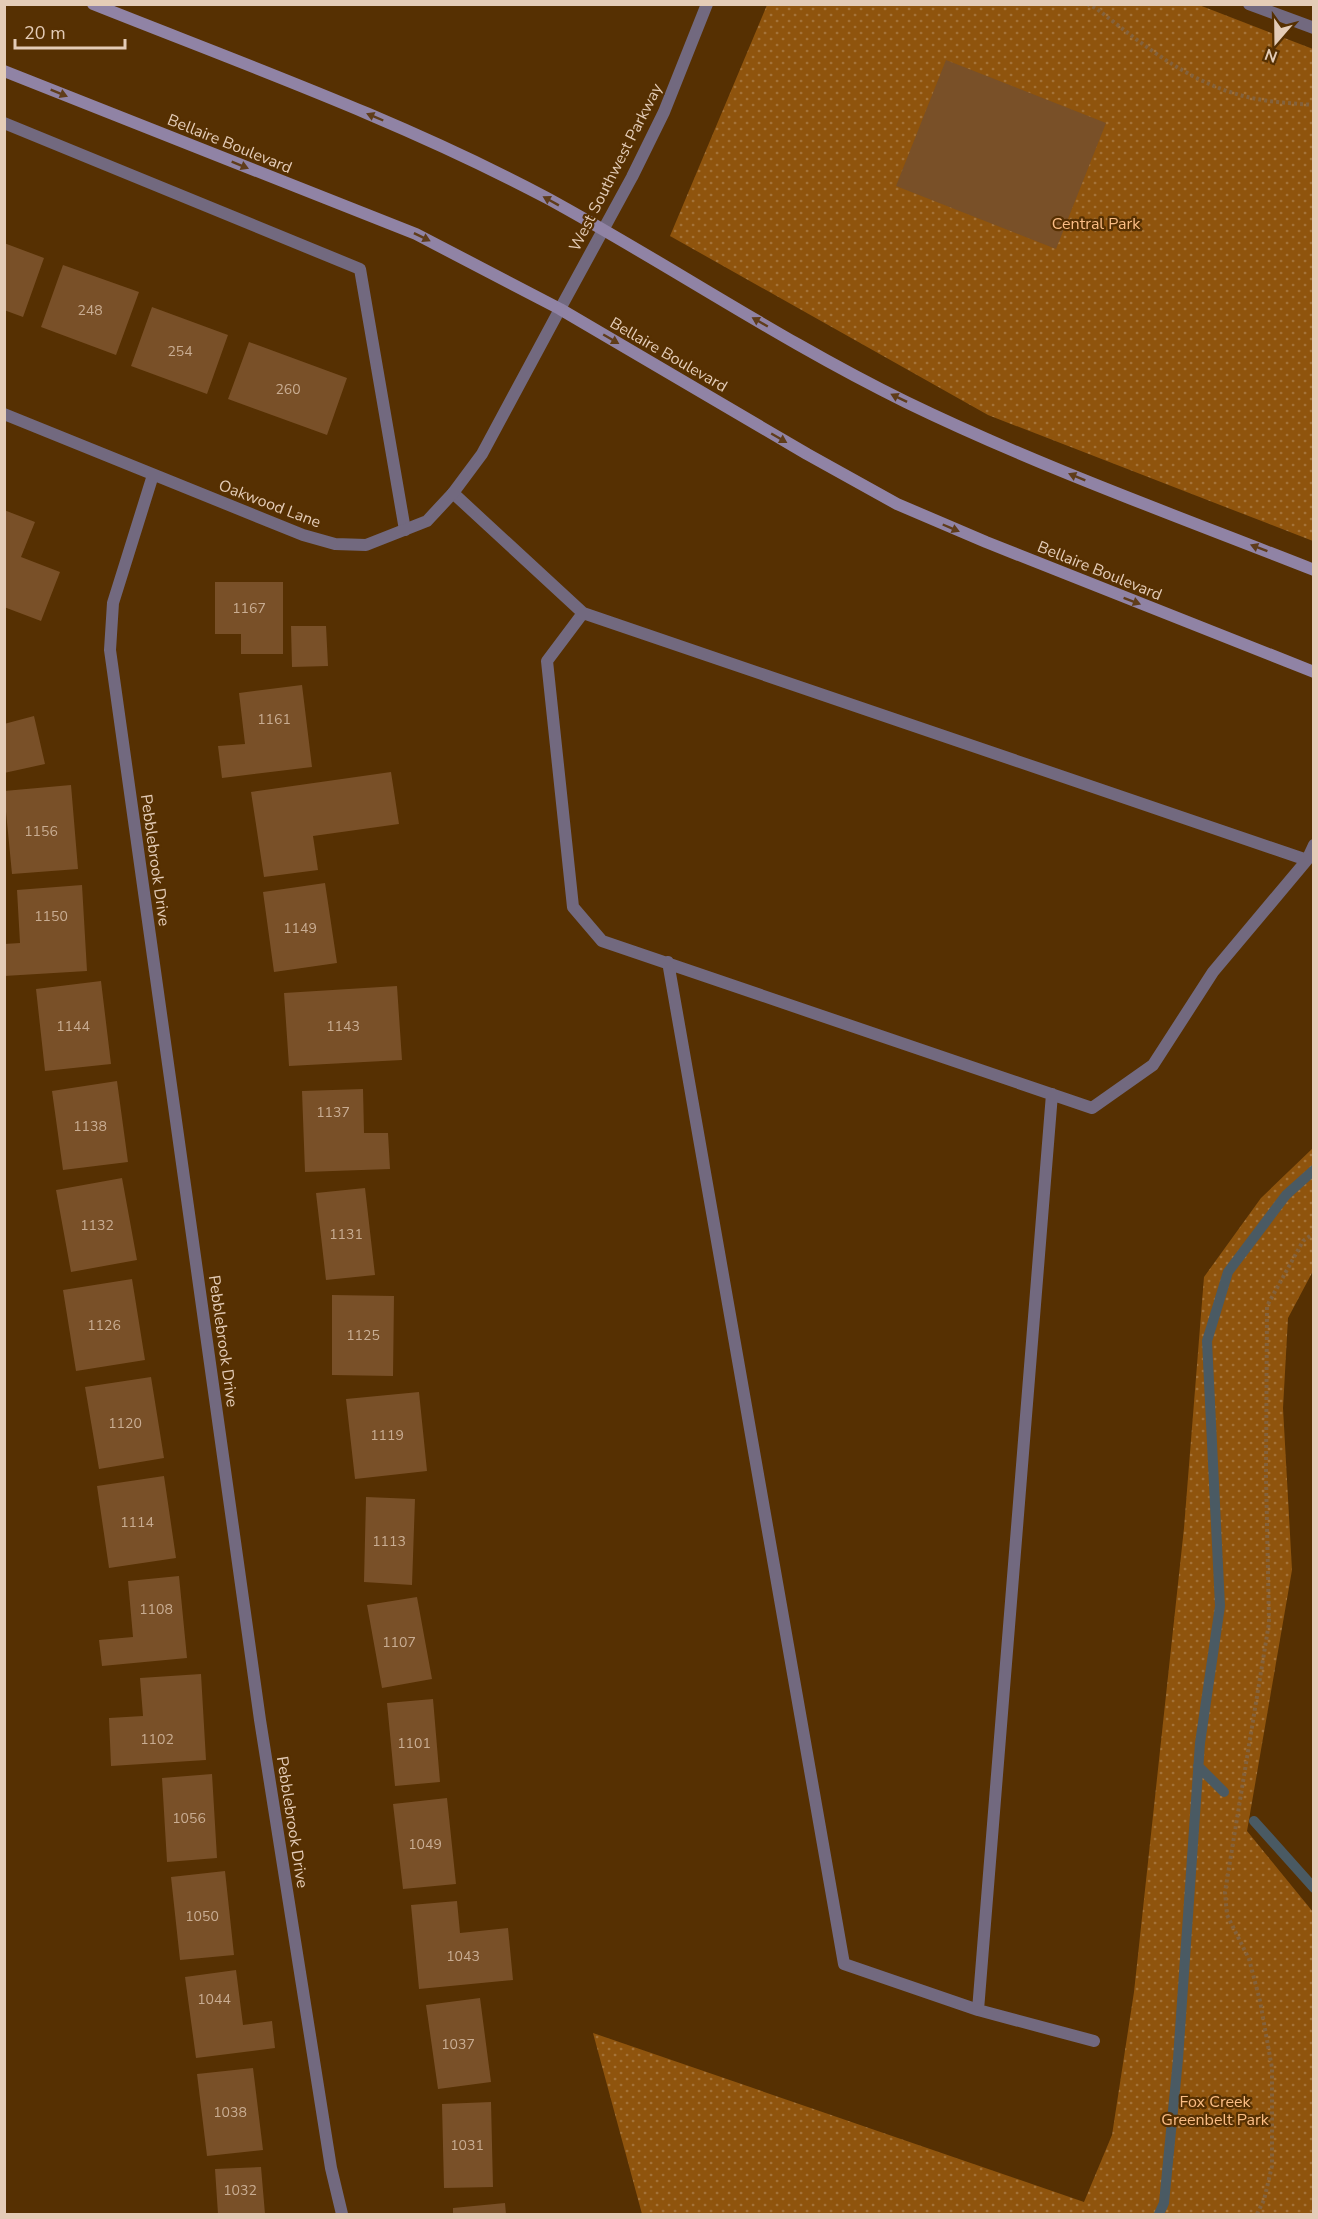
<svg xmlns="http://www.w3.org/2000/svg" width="1318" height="2219" font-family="'Nunito Sans',sans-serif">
<defs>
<pattern id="park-dots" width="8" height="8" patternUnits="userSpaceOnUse" patternTransform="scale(1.5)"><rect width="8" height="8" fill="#8f540d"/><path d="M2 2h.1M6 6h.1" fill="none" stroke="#a47339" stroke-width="1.8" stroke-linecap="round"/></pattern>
</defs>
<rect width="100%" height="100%" fill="#563002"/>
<path fill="url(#park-dots)" d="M 767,5 L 1199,5 L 1313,49 L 1313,541 L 988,415 L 670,236 Z
M 1313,1148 L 1313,1271 L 1288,1318 L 1283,1408 L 1292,1570 L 1247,1831 L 1313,1912 L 1313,2214 L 642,2214 L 593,2033 L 1084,2202 L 1112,2135 L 1134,1992 L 1184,1528 L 1204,1277 L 1261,1198 Z"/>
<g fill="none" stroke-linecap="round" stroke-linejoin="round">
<path stroke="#4a5a63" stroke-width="10" d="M 1198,1766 L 1224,1792
M 1254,1821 L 1314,1888
M 1159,2214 L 1164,2203 L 1178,2059 L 1200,1743 L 1220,1606 L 1207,1341 L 1228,1272 L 1286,1195 L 1314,1170"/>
</g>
<path fill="#795028" d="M 946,60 L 1106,123 L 1056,249 L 896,186 Z
M 4,243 L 44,258 L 23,317 L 4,310 Z
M 63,265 L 139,292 L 116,355 L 41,327 Z
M 152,307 L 228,335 L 207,394 L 131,366 Z
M 249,342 L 347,378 L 327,435 L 228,399 Z
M 4,510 L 35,522 L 21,557 L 60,572 L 41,621 L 4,607 Z
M 215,582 L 283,582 L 283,654 L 241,654 L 241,634 L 215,634 Z
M 291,626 L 326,626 L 328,666 L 292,667 Z
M 302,685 L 312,767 L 222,778 L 218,746 L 245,744 L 239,693 Z
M 34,716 L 45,764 L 4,773 L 4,724 Z
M 391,772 L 399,824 L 313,836 L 318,870 L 264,877 L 251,792 Z
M 71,785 L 78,869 L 12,874 L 4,791 Z
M 325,883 L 337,963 L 274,972 L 263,892 Z
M 82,885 L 87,971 L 4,976 L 4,944 L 20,943 L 17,890 Z
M 101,981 L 111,1064 L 45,1071 L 36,989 Z
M 397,986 L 402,1060 L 289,1066 L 284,993 Z
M 117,1081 L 128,1162 L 63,1170 L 52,1091 Z
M 363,1089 L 364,1133 L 388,1133 L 390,1169 L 305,1172 L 302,1091 Z
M 122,1178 L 137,1260 L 71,1272 L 56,1190 Z
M 365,1188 L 375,1275 L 326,1280 L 316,1193 Z
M 132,1279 L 145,1360 L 76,1371 L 63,1290 Z
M 332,1295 L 394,1296 L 393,1376 L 332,1375 Z
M 151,1377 L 164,1458 L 99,1469 L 85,1387 Z
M 419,1392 L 427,1471 L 355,1479 L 346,1399 Z
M 164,1476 L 176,1558 L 109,1568 L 97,1486 Z
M 366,1497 L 415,1499 L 412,1585 L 364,1582 Z
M 179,1576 L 187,1658 L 102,1666 L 99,1640 L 133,1637 L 128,1581 Z
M 417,1597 L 432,1679 L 382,1688 L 367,1605 Z
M 201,1674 L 206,1760 L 111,1766 L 109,1718 L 143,1716 L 140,1678 Z
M 433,1699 L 440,1782 L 395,1786 L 387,1703 Z
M 212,1774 L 217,1858 L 167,1862 L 162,1778 Z
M 447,1798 L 456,1884 L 403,1889 L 393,1804 Z
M 225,1871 L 234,1955 L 180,1960 L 171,1877 Z
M 457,1901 L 460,1933 L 508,1928 L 513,1980 L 419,1989 L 411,1905 Z
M 236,1970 L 243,2025 L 272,2021 L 275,2048 L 196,2058 L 185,1977 Z
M 480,1998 L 491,2082 L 438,2089 L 426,2005 Z
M 253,2068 L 263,2150 L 207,2156 L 197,2074 Z
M 491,2102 L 493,2187 L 444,2188 L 442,2104 Z
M 261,2167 L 265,2214 L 218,2214 L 215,2169 Z
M 505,2203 L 506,2214 L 453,2214 L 453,2208 Z"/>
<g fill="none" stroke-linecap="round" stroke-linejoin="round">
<path stroke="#84623c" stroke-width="4" stroke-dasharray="3 3" stroke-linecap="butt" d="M 1087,4 L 1097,9 C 1141,43 1185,80 1240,95 C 1263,102 1289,103 1314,105
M 1257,2214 L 1264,2200 L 1272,2166 L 1272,2068 L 1260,2001 L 1249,1959 L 1227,1915 L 1225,1892 L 1269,1623 L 1266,1476 L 1267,1306 L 1303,1241 L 1314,1233"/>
<path stroke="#72697f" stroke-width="12" d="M 1249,4 L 1314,28
M 4,123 L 360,269 L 405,530
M 453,493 L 583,613 L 1307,860 L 1314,845
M 583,613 L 547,661 L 573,907 L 602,941 L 1092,1108 L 1153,1065 L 1213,972 L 1307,860
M 668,962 L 844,1964 L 978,2010 L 1052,1094
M 978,2010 L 1094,2041"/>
<path stroke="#72697f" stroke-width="12" d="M 4,414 L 303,535 L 335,544 L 366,545 L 427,521 L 453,493 L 482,454 L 560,309
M 153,475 L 113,603 L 110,650 L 260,1720 L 331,2168 L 342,2214"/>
<path stroke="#72697f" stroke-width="12" d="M 560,309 L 632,177 L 664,112 L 707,4"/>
<path stroke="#9083a5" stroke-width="12" d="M 93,4 C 246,65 402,121 547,198 C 668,264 783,342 906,402 C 1038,466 1177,516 1314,570
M 4,71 L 416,234 L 560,309 L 807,454 L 897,504 L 986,542 L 1314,672"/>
</g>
<defs><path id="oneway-solid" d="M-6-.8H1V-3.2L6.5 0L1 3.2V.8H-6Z" transform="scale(1.5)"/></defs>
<g fill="#5f3c1a">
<use href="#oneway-solid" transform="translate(59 93) rotate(22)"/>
<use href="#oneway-solid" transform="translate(375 117) rotate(-157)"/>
<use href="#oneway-solid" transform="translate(240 165) rotate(22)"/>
<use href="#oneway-solid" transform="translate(551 201) rotate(-151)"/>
<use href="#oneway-solid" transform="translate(422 237) rotate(26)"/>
<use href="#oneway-solid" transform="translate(760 322) rotate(-150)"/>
<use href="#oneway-solid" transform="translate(611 339) rotate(30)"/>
<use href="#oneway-solid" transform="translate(899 398) rotate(-154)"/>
<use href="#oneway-solid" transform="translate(779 438) rotate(30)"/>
<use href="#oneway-solid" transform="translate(1077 477) rotate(-158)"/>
<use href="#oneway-solid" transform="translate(951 528) rotate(23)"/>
<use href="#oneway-solid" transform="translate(1259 548) rotate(-159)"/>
<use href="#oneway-solid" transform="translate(1132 601) rotate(21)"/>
</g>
<g text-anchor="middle" stroke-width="4.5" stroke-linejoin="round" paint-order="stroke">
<g font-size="14" fill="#c9ad93">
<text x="90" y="315">248</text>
<text x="180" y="356">254</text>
<text x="288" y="394">260</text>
<text x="249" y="613">1167</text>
<text x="274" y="724">1161</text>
<text x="41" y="836">1156</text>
<text x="51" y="921">1150</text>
<text x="300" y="933">1149</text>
<text x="73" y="1031">1144</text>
<text x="343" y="1031">1143</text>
<text x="333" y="1117">1137</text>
<text x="90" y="1131">1138</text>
<text x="97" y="1230">1132</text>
<text x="346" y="1239">1131</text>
<text x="104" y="1330">1126</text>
<text x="363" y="1340">1125</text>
<text x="125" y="1428">1120</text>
<text x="387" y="1440">1119</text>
<text x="137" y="1527">1114</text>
<text x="389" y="1546">1113</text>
<text x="156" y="1614">1108</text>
<text x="399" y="1647">1107</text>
<text x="157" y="1744">1102</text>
<text x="414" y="1748">1101</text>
<text x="189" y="1823">1056</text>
<text x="425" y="1849">1049</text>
<text x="202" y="1921">1050</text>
<text x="463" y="1961">1043</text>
<text x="214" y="2004">1044</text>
<text x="458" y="2049">1037</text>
<text x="230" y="2117">1038</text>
<text x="467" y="2150">1031</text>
<text x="240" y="2195">1032</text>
</g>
<g font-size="16" fill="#e4ccb7" stroke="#563002">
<text transform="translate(230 143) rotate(22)" y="6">Bellaire Boulevard</text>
<text transform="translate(615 167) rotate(-63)" y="6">West Southwest Parkway</text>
<text transform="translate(669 354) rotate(30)" y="6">Bellaire Boulevard</text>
<text transform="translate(270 503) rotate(21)" y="6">Oakwood Lane</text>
<text transform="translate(1100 570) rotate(22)" y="6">Bellaire Boulevard</text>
<text transform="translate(156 860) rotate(82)" y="6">Pebblebrook Drive</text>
<text transform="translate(224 1341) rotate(82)" y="6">Pebblebrook Drive</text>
<text transform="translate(293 1822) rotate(81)" y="6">Pebblebrook Drive</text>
</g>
<g font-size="16" fill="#fbbd85" stroke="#563002">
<text x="1096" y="229">Central Park</text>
<text x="1215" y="2107">Fox Creek<tspan x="1215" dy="18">Greenbelt Park</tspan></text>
</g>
</g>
<rect width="1318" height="2219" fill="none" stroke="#e4ccb7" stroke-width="12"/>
<g transform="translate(1276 42) rotate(200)" stroke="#563002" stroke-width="4.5" paint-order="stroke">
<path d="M0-4.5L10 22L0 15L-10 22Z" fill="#e4ccb7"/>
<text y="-9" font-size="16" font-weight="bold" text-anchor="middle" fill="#e4ccb7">N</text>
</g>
<path d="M15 39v9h110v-9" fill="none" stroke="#e4ccb7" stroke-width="3"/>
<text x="24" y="39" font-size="18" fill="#e4ccb7" stroke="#563002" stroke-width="4.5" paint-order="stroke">20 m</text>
</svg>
